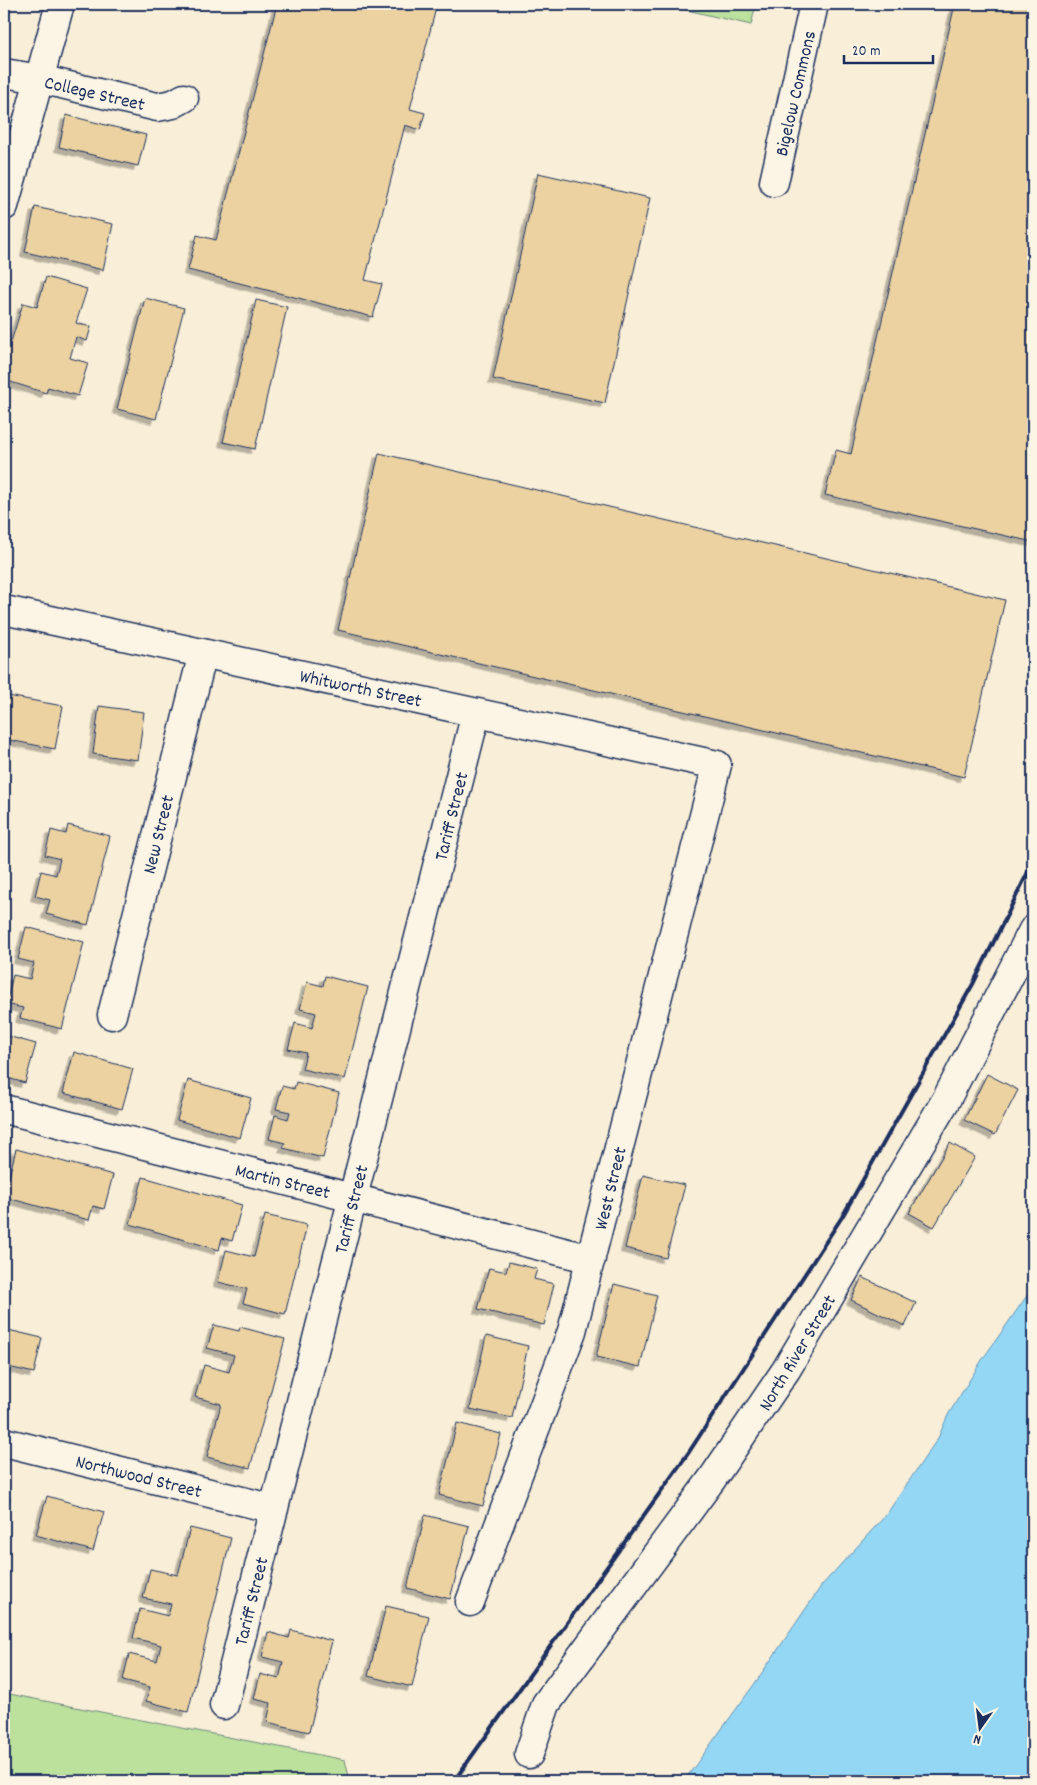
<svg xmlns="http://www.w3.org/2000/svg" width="1037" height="1785" font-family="Dekko,sans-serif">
<defs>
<filter id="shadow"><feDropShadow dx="-4.5" dy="4.5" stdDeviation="0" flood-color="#0004"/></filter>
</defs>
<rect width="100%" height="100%" fill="#f9eed7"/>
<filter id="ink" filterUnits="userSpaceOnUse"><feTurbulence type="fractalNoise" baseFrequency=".02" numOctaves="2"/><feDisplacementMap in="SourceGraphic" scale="10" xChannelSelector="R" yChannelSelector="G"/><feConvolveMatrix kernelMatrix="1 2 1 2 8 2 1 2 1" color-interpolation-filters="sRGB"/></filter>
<g filter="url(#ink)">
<path fill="#bce19c" stroke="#6c887d" d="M 661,4 L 756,4 L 751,25 Z
M 4,1693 L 345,1760 L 350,1781 L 4,1781 Z"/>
<path fill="#93d7f5" stroke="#6394b9" d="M 1033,1287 L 1033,1781 L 684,1781 L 753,1686 L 822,1585 L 886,1515 L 938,1438 L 948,1415 L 982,1360 Z"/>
<path fill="#ebd2a0" stroke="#1b2f5e" filter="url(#shadow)" d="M 277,4 L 437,4 L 410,109 L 425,113 L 420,130 L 405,125 L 365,280 L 382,284 L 373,317 L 188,270 L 197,235 L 216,240 Z
M 955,4 L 1033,4 L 1033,542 L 825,495 L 836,450 L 851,454 Z
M 66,115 L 146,135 L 138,166 L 59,147 Z
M 538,173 L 650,198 L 605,403 L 493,379 Z
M 35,207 L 113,224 L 103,270 L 25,252 Z
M 46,277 L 87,289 L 76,323 L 91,327 L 87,341 L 76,337 L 70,358 L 88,363 L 78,396 L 48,387 L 46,393 L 4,380 L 4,340 L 11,342 L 23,303 L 37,307 Z
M 145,298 L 184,308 L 156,419 L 117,409 Z
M 256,300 L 287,307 L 255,449 L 223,442 Z
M 379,453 L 1005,600 L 964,777 L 338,630 Z
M 8,696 L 63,706 L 55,749 L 4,739 L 4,717 Z
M 99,706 L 144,712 L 138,760 L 93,754 Z
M 68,825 L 110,836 L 88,925 L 46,914 L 50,900 L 35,896 L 41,871 L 56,875 L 60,859 L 45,855 L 51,830 L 66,834 Z
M 26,927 L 84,942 L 62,1029 L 20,1018 L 23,1008 L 6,1004 L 13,975 L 30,979 L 34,963 L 18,959 Z
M 325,976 L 368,987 L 345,1079 L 302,1069 L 306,1053 L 288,1049 L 295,1023 L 312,1028 L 316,1013 L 300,1009 L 307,982 L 323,986 Z
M 4,1035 L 36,1044 L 25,1083 L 4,1077 Z
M 74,1052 L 133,1069 L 122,1109 L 63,1093 Z
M 987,1074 L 1018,1090 L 995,1135 L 964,1120 Z
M 188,1080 L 251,1098 L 240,1138 L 177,1120 Z
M 296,1082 L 339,1093 L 323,1158 L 283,1148 L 285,1143 L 269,1139 L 275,1115 L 288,1119 L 290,1112 L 276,1109 L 282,1086 L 294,1089 Z
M 950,1143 L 975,1157 L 934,1227 L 909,1213 Z
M 16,1149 L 113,1175 L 104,1209 L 93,1206 L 89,1220 L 4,1197 Z
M 643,1175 L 685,1185 L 666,1258 L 625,1248 Z
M 143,1177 L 242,1205 L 232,1241 L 222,1238 L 219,1250 L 130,1224 Z
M 265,1215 L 307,1225 L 285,1314 L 243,1303 L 247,1289 L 218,1282 L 226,1250 L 254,1257 Z
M 509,1262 L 537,1269 L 534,1279 L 554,1284 L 544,1325 L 478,1309 L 489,1268 L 506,1272 Z
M 862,1277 L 916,1303 L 905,1326 L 851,1300 Z
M 614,1284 L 657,1295 L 640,1367 L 596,1357 Z
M 214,1325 L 239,1331 L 240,1327 L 285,1339 L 250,1468 L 207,1457 L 221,1404 L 195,1397 L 204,1365 L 229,1372 L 234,1355 L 207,1348 Z
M 4,1329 L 42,1338 L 34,1373 L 4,1366 Z
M 486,1336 L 528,1346 L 512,1418 L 470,1409 Z
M 457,1423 L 501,1434 L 483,1506 L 439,1495 Z
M 47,1496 L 104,1512 L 93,1551 L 36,1535 Z
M 4,1497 L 10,1498 L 4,1521 Z
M 425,1515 L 469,1526 L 450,1599 L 407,1588 Z
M 190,1528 L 231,1538 L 188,1712 L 146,1701 L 150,1687 L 123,1680 L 129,1654 L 157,1661 L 161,1645 L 133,1638 L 140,1609 L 168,1616 L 171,1604 L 143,1598 L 150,1569 L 178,1575 Z
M 386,1606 L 429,1616 L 412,1687 L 368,1676 Z
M 291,1630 L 332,1641 L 309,1732 L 267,1722 L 271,1703 L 254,1699 L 260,1674 L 279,1679 L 283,1662 L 262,1657 L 268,1632 L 289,1638 Z"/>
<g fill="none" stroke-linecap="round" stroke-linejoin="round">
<defs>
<path id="minor" d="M 4,73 L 40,79 L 157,107 L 173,104 L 184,98
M 774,182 L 814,4
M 4,206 L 60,4
M 4,610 L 717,765 L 572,1331 L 470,1602
M 112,1015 L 203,653
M 4,1109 L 591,1259
M 4,1442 L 274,1509
M 224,1705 L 476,713
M 529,1754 L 546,1704 L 712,1479 L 786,1370 L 946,1100 L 1033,930"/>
</defs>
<use href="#minor" stroke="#1b2f5e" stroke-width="31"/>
<use href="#minor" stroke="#fcf5e5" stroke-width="28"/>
<path stroke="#1b2f5e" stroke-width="4" d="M 454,1781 L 689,1452 L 842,1217 L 973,984 L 1033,862"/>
</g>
</g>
<g text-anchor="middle" stroke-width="5" stroke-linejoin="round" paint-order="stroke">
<g font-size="19" fill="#1b2f5e" stroke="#fcf5e5">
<text transform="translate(95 92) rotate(13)" y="7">College Street</text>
<text transform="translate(794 93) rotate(-77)" y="7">Bigelow Commons</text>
<text transform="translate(361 687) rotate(12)" y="7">Whitworth Street</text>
<text transform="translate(450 816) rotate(-76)" y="7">Tariff Street</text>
<text transform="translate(157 834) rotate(-76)" y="7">New Street</text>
<text transform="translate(283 1180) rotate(14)" y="7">Martin Street</text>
<text transform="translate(609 1188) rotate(-76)" y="7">West Street</text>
<text transform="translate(350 1209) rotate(-76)" y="7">Tariff Street</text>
<text transform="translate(796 1352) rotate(-59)" y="7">North River Street</text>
<text transform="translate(139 1475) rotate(14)" y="7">Northwood Street</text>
<text transform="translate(250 1601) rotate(-76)" y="7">Tariff Street</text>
</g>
</g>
<rect width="1037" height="1785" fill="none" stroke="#fcf5e5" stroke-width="20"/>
<rect x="10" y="10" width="1017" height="1765" fill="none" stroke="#1b2f5e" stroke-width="2" filter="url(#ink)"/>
<g transform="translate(980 1728) rotate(194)" stroke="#fcf5e5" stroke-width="4" paint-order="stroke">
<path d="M0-4L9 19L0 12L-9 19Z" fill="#1b2f5e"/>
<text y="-8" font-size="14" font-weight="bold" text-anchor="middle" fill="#1b2f5e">N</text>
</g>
<path d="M844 55v8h89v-8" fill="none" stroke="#1b2f5e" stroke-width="2.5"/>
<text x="852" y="55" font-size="15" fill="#1b2f5e" stroke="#fcf5e5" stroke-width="4" paint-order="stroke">20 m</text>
</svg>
